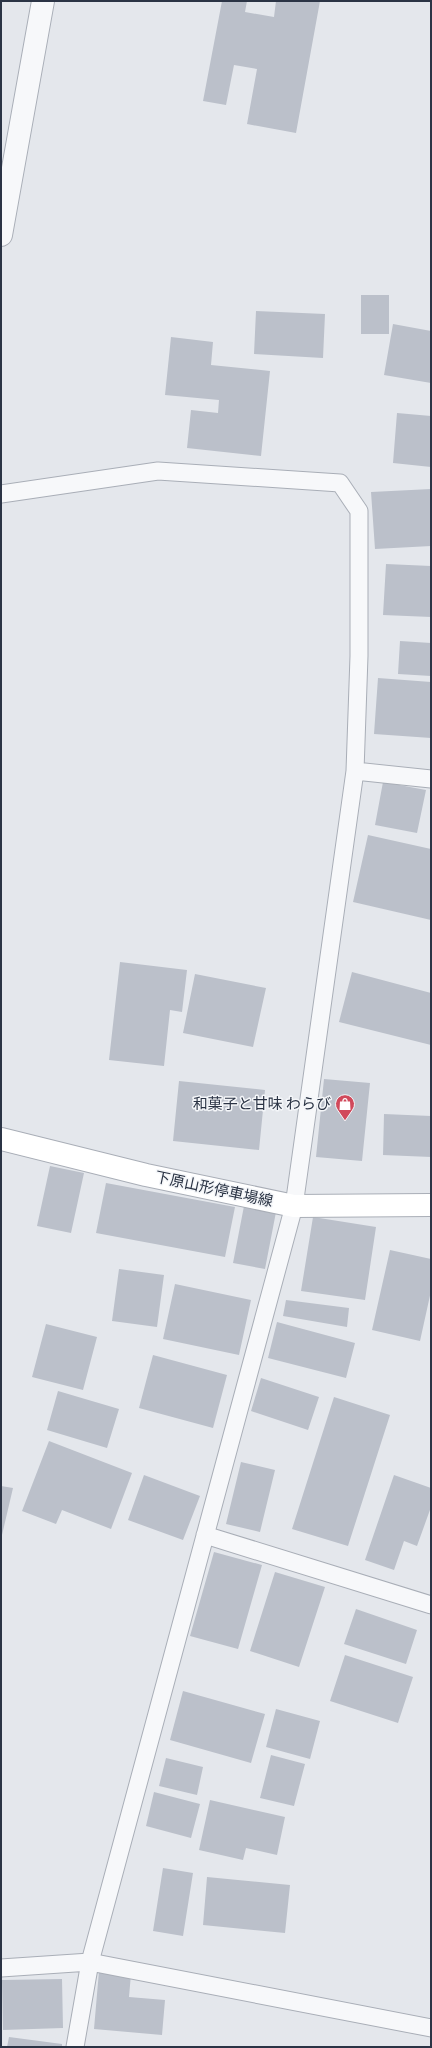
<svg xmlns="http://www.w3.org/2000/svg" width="432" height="2048" font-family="'Exo 2','Noto Sans JP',sans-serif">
<rect width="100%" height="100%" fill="#e4e7ec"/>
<path fill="#bbc0ca" d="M 222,1 L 247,1 L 245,12 L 274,17 L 276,1 L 320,1 L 296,133 L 247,124 L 257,69 L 234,65 L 226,105 L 203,101 Z
M 361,295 L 389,295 L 389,334 L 361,334 Z
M 256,311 L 325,314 L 323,358 L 254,354 Z
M 393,324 L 431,331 L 431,383 L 384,375 Z
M 171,337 L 213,342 L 211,365 L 270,371 L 261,456 L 187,448 L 191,410 L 218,413 L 219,400 L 165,395 Z
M 397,413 L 431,416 L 431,467 L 393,463 Z
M 431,489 L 431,546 L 375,549 L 371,492 Z
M 386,564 L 431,566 L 431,617 L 383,615 Z
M 400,641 L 431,643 L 431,676 L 398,674 Z
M 378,678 L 431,682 L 431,738 L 374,734 Z
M 383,782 L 426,790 L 417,833 L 375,825 Z
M 368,835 L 431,849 L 431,920 L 353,902 Z
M 120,962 L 187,970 L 182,1012 L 170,1010 L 164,1066 L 109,1060 Z
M 352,972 L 431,993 L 431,1045 L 339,1022 Z
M 195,974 L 266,988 L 253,1047 L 183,1033 Z
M 324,1079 L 370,1083 L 362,1161 L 316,1157 Z
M 179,1081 L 265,1090 L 259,1150 L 173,1141 Z
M 384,1114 L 431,1116 L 431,1157 L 383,1155 Z
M 50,1166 L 84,1173 L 71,1233 L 37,1226 Z
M 106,1183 L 235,1207 L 225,1257 L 96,1233 Z
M 244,1206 L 276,1212 L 265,1269 L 233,1263 Z
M 313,1217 L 376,1227 L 365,1300 L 301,1291 Z
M 390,1250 L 431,1259 L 431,1291 L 420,1341 L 372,1330 Z
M 119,1269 L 164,1275 L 157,1327 L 112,1321 Z
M 175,1284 L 251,1300 L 239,1355 L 163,1339 Z
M 286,1300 L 349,1308 L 347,1327 L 283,1316 Z
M 277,1322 L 355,1343 L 346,1378 L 268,1358 Z
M 46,1324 L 97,1337 L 83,1390 L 32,1377 Z
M 153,1355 L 227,1375 L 213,1428 L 139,1408 Z
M 261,1378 L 319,1397 L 308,1430 L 251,1411 Z
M 58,1391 L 119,1409 L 107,1448 L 47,1430 Z
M 334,1397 L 390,1415 L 348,1546 L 292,1529 Z
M 49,1441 L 132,1473 L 111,1529 L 62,1510 L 56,1524 L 22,1511 Z
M 241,1462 L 275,1470 L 260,1532 L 226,1524 Z
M 144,1475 L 200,1496 L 183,1540 L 128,1520 Z
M 394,1475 L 431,1488 L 431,1507 L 417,1546 L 404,1541 L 394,1570 L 365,1560 Z
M 1,1486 L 13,1488 L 2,1535 L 1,1535 Z
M 214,1552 L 262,1565 L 238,1649 L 190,1636 Z
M 275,1572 L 325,1587 L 299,1667 L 250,1651 Z
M 356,1609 L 417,1630 L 406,1664 L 344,1644 Z
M 345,1655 L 413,1677 L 398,1723 L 330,1701 Z
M 183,1691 L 265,1714 L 251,1763 L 170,1740 Z
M 276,1709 L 320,1721 L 310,1759 L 266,1747 Z
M 271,1755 L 305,1764 L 294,1806 L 260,1798 Z
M 166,1758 L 203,1767 L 197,1795 L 159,1786 Z
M 154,1792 L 200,1804 L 191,1838 L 146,1826 Z
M 210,1800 L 285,1817 L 277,1855 L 246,1848 L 243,1860 L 199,1850 Z
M 163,1868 L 193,1873 L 183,1936 L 153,1931 Z
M 207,1877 L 290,1885 L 285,1933 L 203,1925 Z
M 99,1971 L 131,1974 L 129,1997 L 165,2000 L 162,2035 L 94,2029 Z
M 62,1979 L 63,2028 L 3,2030 L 2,1980 Z
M 9,2037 L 62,2044 L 62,2047 L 7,2047 Z"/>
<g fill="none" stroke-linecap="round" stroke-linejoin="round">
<defs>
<path id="service" d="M 1,494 L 158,471 L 340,483 L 359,511 L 359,656 L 355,771 L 294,1206 L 90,1962 L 75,2047
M 355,771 L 431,779
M 205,1535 L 431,1605
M 1,1968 L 90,1962 L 431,2028"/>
<path id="tertiary" d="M 1,235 L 43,1"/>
<path id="secondary" d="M 1,1139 L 146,1175 L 294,1206 L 431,1205"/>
</defs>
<use href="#service" stroke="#a9aeb7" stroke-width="19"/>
<use href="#tertiary" stroke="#a9aeb7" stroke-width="24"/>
<use href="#secondary" stroke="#a9aeb7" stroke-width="24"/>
<use href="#service" stroke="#f7f8fa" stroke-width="17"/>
<use href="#tertiary" stroke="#f7f8fa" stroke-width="22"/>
<use href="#secondary" stroke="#fff" stroke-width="22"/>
</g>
<defs>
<symbol id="shop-pin" viewBox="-11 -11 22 30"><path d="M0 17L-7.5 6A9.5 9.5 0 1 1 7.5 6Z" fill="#d1495b" stroke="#f4f6f9"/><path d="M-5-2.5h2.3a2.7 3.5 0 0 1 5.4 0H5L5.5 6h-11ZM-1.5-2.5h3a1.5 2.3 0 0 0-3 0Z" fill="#fff"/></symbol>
</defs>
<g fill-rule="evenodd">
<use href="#shop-pin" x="334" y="1093" width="22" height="30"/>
</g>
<g text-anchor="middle" stroke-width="3" stroke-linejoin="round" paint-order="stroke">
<g font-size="15" fill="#2b3445" stroke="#f4f6f9" text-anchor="end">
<text x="331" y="1109">和菓子と甘味 わらび</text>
</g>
<g font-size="15" fill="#2b3445" stroke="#f4f6f9">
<text transform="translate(214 1189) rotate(12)" y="5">下原山形停車場線</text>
</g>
</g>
<rect width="432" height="2048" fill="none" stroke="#2b3445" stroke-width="4"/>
</svg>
